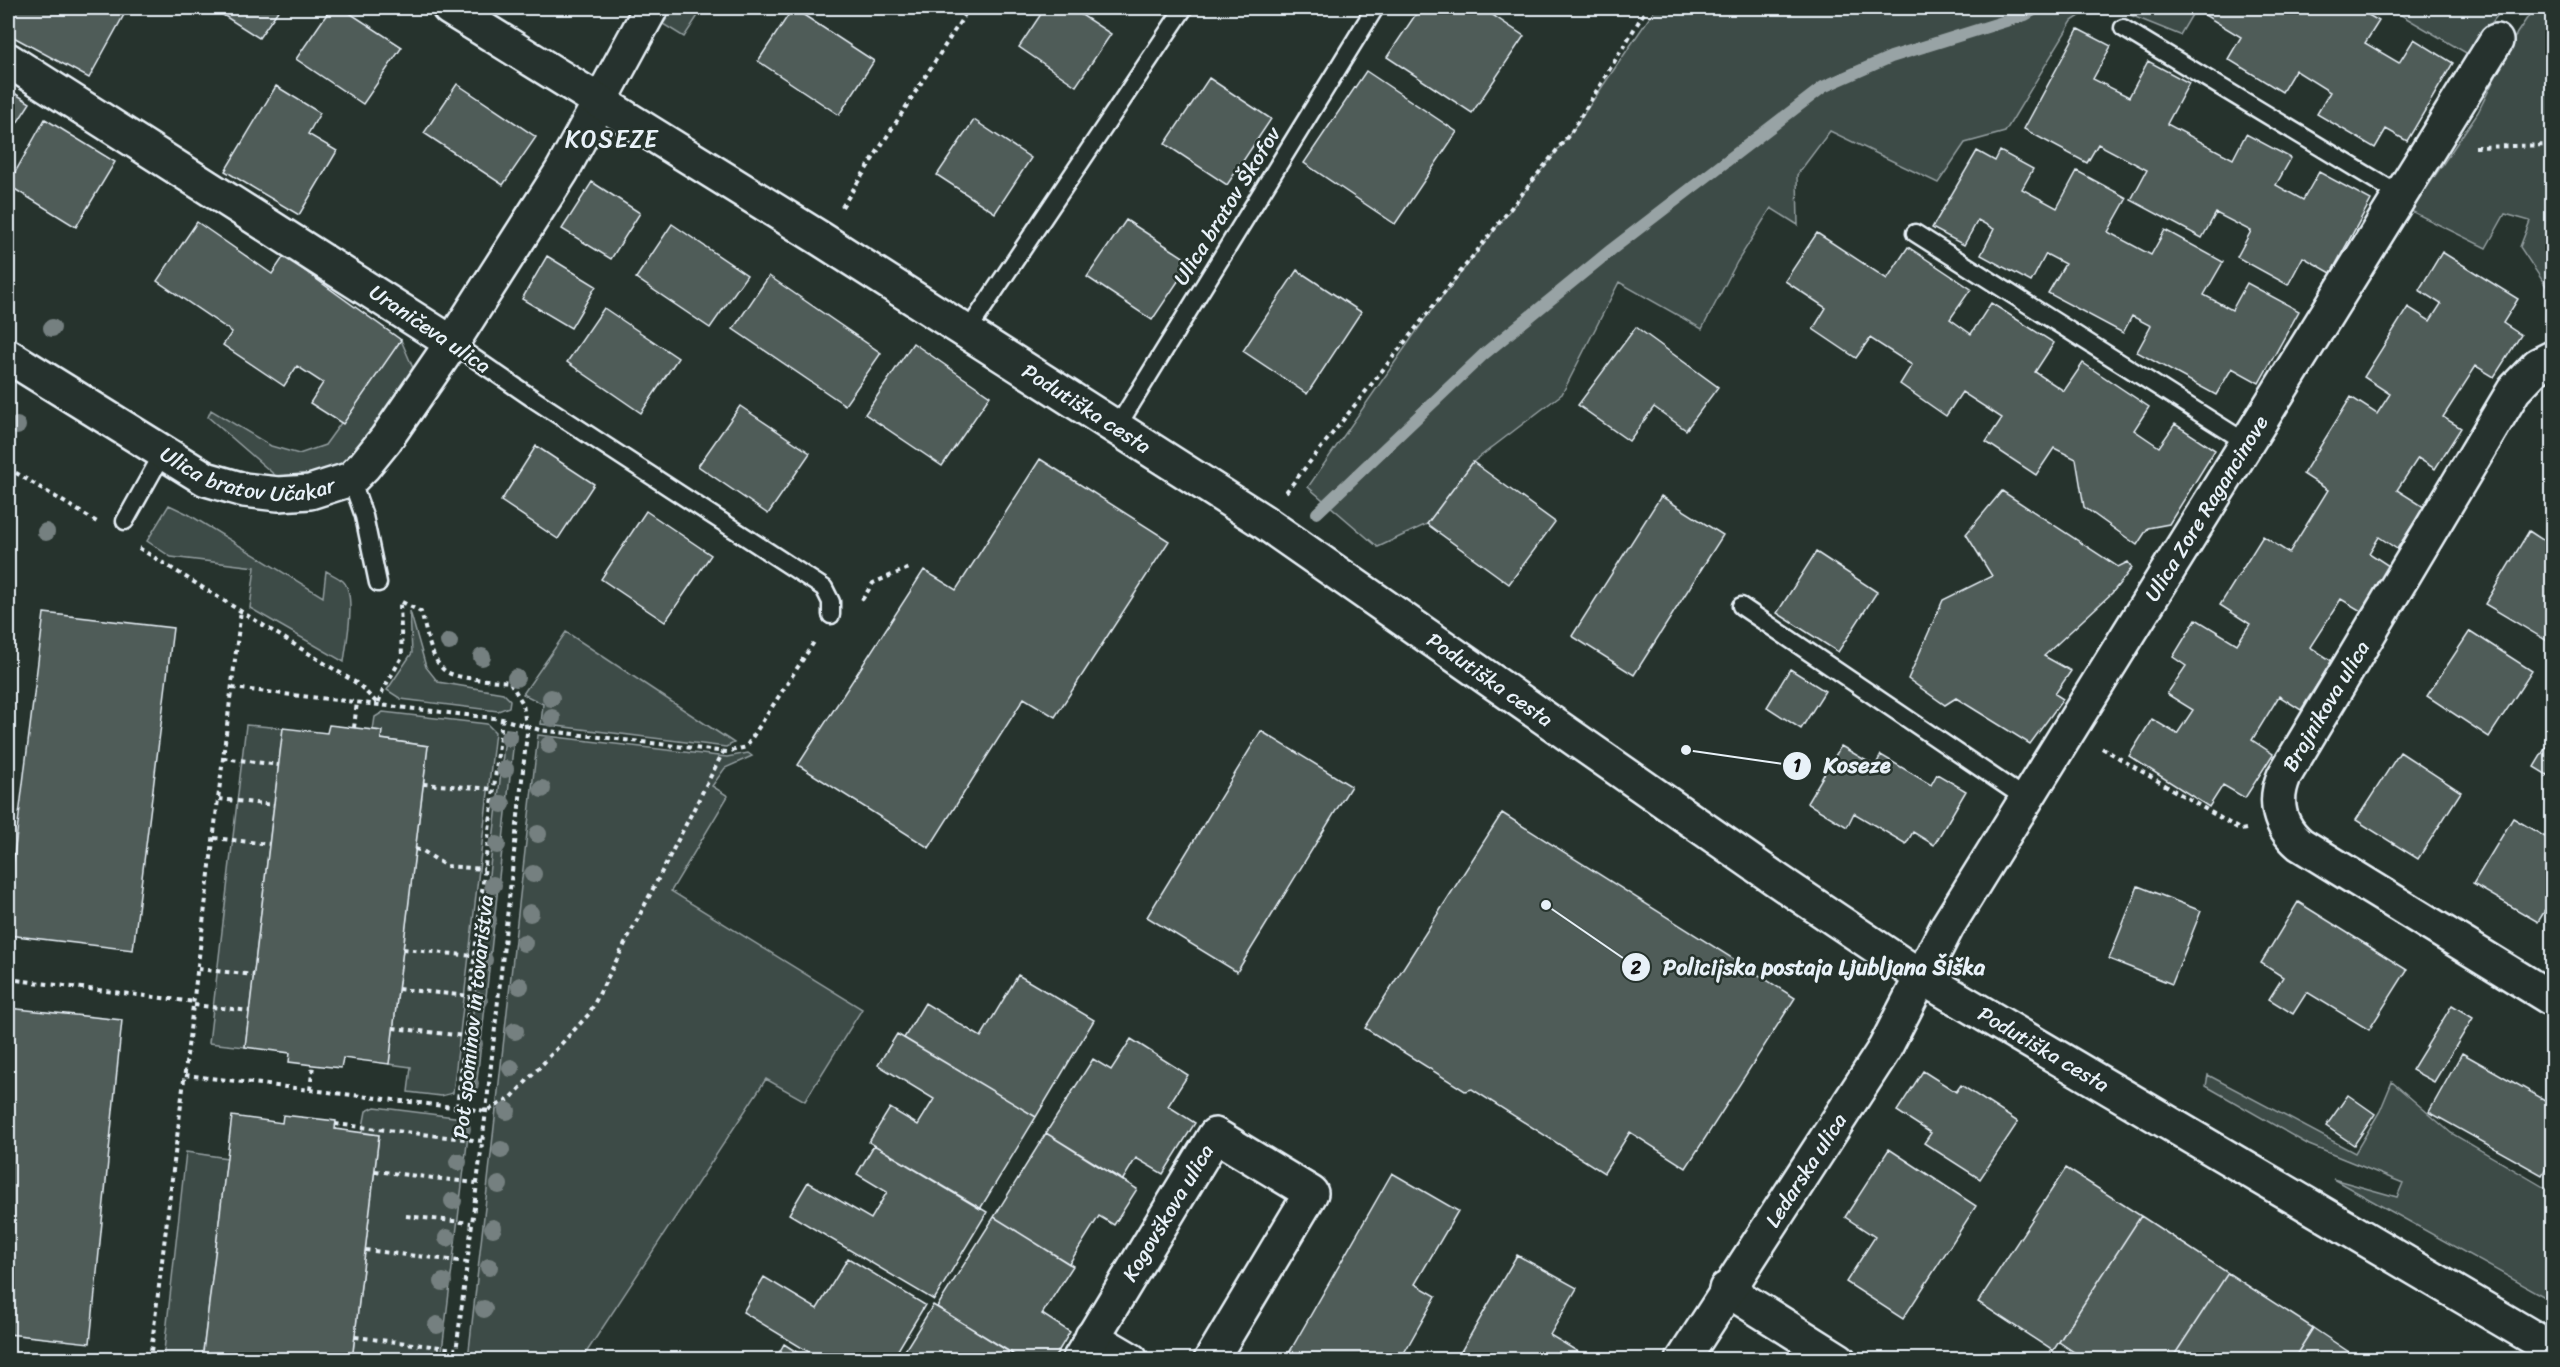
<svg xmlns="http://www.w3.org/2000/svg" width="2560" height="1367" font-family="Sriracha,sans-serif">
<rect width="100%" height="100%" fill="#26332d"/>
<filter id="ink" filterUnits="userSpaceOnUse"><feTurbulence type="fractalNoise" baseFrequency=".0167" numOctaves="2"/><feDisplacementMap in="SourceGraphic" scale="12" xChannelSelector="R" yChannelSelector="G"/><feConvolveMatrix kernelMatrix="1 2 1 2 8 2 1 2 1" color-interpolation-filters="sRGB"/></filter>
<g filter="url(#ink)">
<path fill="#3e4b47" stroke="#939ea0" stroke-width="1.5" d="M 674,8 L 703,8 L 684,37 L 663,24 Z
M 1656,8 L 2092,8 L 2072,21 L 2005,132 L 1965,143 L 1938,183 L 1830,131 L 1797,175 L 1798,225 L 1771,208 L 1737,262 L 1702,329 L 1619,282 L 1562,394 L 1473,462 L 1427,524 L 1378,547 L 1308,487 L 1427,316 L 1572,131 Z
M 2113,8 L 2196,8 L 2180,35 Z
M 2389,8 L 2503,8 L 2468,54 Z
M 2534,8 L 2552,8 L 2552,295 L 2520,247 L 2530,221 L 2505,214 L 2486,248 L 2411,211 L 2478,112 L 2517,33 Z
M 401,340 L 413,368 L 400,399 L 348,462 L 328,472 L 305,478 L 277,477 L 208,417 L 211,410 L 271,446 L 299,454 L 325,445 Z
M 169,505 L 188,514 L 323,597 L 326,571 C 331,574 338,577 343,581 C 357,595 346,644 344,662 L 250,608 L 255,567 L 171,557 L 147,541 Z
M 410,611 L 426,667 L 438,682 L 503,693 L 510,700 L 509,707 L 498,711 L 401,699 L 387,690 L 412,653 Z
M 566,632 L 731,741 L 734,743 L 726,747 L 541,724 L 543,704 L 523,694 Z
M 383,712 L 487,724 L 495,732 L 453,1093 L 441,1096 L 408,1092 L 411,1067 L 389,1064 L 428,746 L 381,739 L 381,731 L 373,730 L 375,717 Z
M 246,725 L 283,728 L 245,1047 L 209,1043 Z
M 506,729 L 515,730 L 476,1089 L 464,1089 Z
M 538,735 L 727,757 L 748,753 L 752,756 L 725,768 L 712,786 L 728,796 L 671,891 L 862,1009 L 805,1101 L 766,1079 L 582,1359 L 468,1359 Z
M 2208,1075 L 2355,1153 L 2380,1111 L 2392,1082 L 2451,1133 L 2552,1192 L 2552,1301 L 2333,1179 L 2397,1197 L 2403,1183 L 2309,1145 L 2206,1086 Z
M 375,1107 L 470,1119 L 441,1359 L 352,1360 L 379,1135 L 362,1132 L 366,1111 Z
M 186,1152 L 227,1158 L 202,1359 L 163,1360 Z"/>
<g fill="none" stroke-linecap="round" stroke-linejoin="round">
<path stroke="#98a3a5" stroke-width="12" d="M 1317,513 L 1484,354 L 1611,250 L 1823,87 L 1891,57 L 2025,15 L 2037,8"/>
</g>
<path fill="#505c59" stroke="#e8f1f8" stroke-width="1.5" d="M 10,8 L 119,8 L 126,11 L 89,78 L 8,34 Z
M 212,8 L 280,8 L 259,38 Z
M 331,8 L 342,8 L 402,47 L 363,104 L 296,59 Z
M 793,8 L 874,61 L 839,115 L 758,61 Z
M 1045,8 L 1071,8 L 1111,34 L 1076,86 L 1019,47 Z
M 1420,8 L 1482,8 L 1524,36 L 1472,113 L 1387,57 Z
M 2200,8 L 2356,8 L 2379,21 L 2365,43 L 2399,63 L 2414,39 L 2453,63 L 2407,141 L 2386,129 L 2375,148 L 2317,114 L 2330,92 L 2295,70 L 2282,92 L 2228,59 L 2241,37 L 2198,11 Z
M 2078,29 L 2111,46 L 2093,79 L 2129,97 L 2148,61 L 2189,83 L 2167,124 L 2233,159 L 2246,134 L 2291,158 L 2276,185 L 2303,200 L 2319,172 L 2371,200 L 2331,273 L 2303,257 L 2288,285 L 2237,257 L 2251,231 L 2216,213 L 2202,238 L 2131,200 L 2147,170 L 2098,144 L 2087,163 L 2024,129 Z
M 1366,71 L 1457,132 L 1395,224 L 1304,163 Z
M 1209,78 L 1271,119 L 1227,185 L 1165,144 Z
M 457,84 L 536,137 L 503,185 L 424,133 Z
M 276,86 L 320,113 L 308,134 L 337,151 L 299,215 L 225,171 Z
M 8,89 L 30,103 L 8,137 Z
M 45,119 L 115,162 L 76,227 L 8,185 Z
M 974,120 L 1031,158 L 995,213 L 937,175 Z
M 1977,151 L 1995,161 L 2000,151 L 2033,169 L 2022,189 L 2057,208 L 2077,171 L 2127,198 L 2108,232 L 2151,255 L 2165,230 L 2223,262 L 2204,295 L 2232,310 L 2247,283 L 2299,311 L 2259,383 L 2232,368 L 2216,395 L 2137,352 L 2151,326 L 2132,316 L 2123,333 L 2048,293 L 2065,264 L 2046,254 L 2031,282 L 1981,255 L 1994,229 L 1978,220 L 1964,245 L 1932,228 Z
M 592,182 L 640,213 L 611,259 L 562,229 Z
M 1126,220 L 1191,262 L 1152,320 L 1087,277 Z
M 197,222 L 272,274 L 284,256 L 401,340 L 343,424 L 310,403 L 323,383 L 297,366 L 284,386 L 223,345 L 232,332 L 157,281 Z
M 672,224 L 747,275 L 710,328 L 636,278 Z
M 1817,233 L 1887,279 L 1908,247 L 1971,289 L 1950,319 L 1971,334 L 1991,303 L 2054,343 L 2035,372 L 2064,391 L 2083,363 L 2149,407 L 2134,430 L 2159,447 L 2175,424 L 2215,450 L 2169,524 L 2148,528 L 2137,545 L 2084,507 L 2076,459 L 2054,448 L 2036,475 L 1986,442 L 2002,418 L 1962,392 L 1946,416 L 1900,384 L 1912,365 L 1870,338 L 1856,358 L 1813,329 L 1826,308 L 1785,281 Z
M 2442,252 L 2518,299 L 2503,323 L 2521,335 L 2494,377 L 2476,366 L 2443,417 L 2461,428 L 2435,469 L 2418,458 L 2397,490 L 2424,507 L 2397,549 L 2379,537 L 2369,553 L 2389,566 L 2361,611 L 2341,599 L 2310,647 L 2332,661 L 2301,710 L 2279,696 L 2252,740 L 2273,754 L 2245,798 L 2223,785 L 2209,807 L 2129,756 L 2152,719 L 2177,734 L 2193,710 L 2167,694 L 2186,666 L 2173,657 L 2196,619 L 2237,644 L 2250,624 L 2220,605 L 2263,536 L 2289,553 L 2328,490 L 2303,474 L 2351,397 L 2377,414 L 2390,394 L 2364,377 L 2408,307 L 2430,321 L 2441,304 L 2419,290 Z
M 547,256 L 596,286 L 571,328 L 522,299 Z
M 1297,270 L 1361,312 L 1307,394 L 1243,351 Z
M 769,276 L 881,353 L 845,405 L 733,329 Z
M 604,308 L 678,358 L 641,413 L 567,362 Z
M 1636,327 L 1718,387 L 1686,430 L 1654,407 L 1629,441 L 1578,405 Z
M 913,343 L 990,396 L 942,466 L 865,414 Z
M 740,406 L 810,453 L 768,514 L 698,466 Z
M 536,446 L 594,484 L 558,539 L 501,501 Z
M 1040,459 L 1169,541 L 1055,717 L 1024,698 L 929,848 L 798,765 L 924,570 L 956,590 Z
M 1473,462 L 1555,522 L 1509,584 L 1427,524 Z
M 2002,491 L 2118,567 L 2128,562 L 2132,568 L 2112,593 L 2044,656 L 2071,671 L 2055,694 L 2063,699 L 2030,744 L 1956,698 L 1945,705 L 1908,679 L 1943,600 L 1992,576 L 1966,534 Z
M 1661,496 L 1723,535 L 1634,675 L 1572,636 Z
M 646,511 L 711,555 L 665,622 L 601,579 Z
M 2529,531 L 2552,546 L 2552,637 L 2549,642 L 2485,604 Z
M 1816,552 L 1877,592 L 1838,652 L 1777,613 Z
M 44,613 L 173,628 L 133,950 L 8,935 L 8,905 Z
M 2470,631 L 2532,671 L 2489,737 L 2427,696 Z
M 1790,669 L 1825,691 L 1801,729 L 1767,707 Z
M 329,725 L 382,731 L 381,739 L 428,746 L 389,1064 L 343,1058 L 341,1068 L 313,1065 L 289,1062 L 290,1053 L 245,1047 L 283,728 L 327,733 Z
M 1261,731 L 1351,786 L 1237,972 L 1147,917 Z
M 2552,737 L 2552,778 L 2534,767 Z
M 1841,746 L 1875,766 L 1881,755 L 1931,785 L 1937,774 L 1966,791 L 1934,845 L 1913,832 L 1906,844 L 1854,813 L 1847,827 L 1807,803 Z
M 2400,752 L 2461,792 L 2418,859 L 2356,820 Z
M 1502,813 L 1795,998 L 1686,1168 L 1630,1132 L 1604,1173 L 1472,1089 L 1465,1091 L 1365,1028 Z
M 2513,818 L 2552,841 L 2552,899 L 2538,922 L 2473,884 Z
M 2138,886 L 2201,911 L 2172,984 L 2109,959 Z
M 2298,902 L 2407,970 L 2369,1030 L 2307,992 L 2293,1014 L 2269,999 L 2283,977 L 2261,963 Z
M 1018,975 L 1094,1020 L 1036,1117 L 904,1038 L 925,1003 L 981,1037 Z
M 2452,1005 L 2473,1018 L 2434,1082 L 2412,1070 Z
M 8,1008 L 122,1020 L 90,1343 L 8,1334 Z
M 897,1034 L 1036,1117 L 980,1209 L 869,1142 L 890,1108 L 918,1125 L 934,1099 L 878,1065 Z
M 1131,1039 L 1188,1075 L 1168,1106 L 1195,1123 L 1163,1174 L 1136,1158 L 1122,1181 L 1046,1133 L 1093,1059 L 1111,1070 Z
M 2462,1053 L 2552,1104 L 2552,1157 L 2542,1175 L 2429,1112 Z
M 1923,1071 L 1956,1092 L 1961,1085 L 2018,1122 L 1980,1179 L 1924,1143 L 1931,1133 L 1897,1111 Z
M 2348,1095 L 2375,1114 L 2354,1145 L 2326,1126 Z
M 283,1115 L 336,1121 L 335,1129 L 379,1135 L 352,1360 L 202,1360 L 232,1116 L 282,1123 Z
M 1046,1133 L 1137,1189 L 1114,1225 L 1099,1216 L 1069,1264 L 994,1217 Z
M 874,1145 L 987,1212 L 934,1300 L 789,1214 L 808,1182 L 871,1219 L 887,1192 L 857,1174 Z
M 1889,1149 L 1976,1206 L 1903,1319 L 1846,1282 L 1875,1237 L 1845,1217 Z
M 2066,1168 L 2141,1216 L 2053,1351 L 1978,1302 Z
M 1392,1173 L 1458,1211 L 1415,1284 L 1436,1296 L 1400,1360 L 1285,1360 Z
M 2141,1216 L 2228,1273 L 2171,1360 L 2086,1360 L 2059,1342 Z
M 994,1217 L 1073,1266 L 1042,1314 L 1070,1332 L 1053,1360 L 1022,1360 L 937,1307 Z
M 1517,1255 L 1577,1288 L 1550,1335 L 1592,1360 L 1456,1360 Z
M 848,1258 L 925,1305 L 892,1360 L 822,1360 L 743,1312 L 764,1277 L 817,1309 Z
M 2228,1273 L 2313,1328 L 2293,1360 L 2171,1360 Z
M 933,1305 L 1012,1353 L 1008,1360 L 899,1360 Z
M 2313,1328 L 2361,1360 L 2293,1360 Z
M 784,1344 L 809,1360 L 775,1360 Z"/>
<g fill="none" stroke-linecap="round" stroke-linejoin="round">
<defs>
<path id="lane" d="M 2123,28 L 2400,195
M 1915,233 L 2247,443
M 967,332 L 1184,8
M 452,343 L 532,398 L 824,588 L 831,602 L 831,615
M 1117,427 L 1375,8
M 351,479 L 364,516 L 378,583
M 125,521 L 163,453
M 1741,606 L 2026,799"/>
<g id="street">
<path d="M 8,60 L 452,343"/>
<path id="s1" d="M 8,356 L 206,479 L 244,490 L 278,494 L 310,492 L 351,479 L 364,466 L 386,439 L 452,343 L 562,171 L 651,8"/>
<path d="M 2552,358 L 2538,365 L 2514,390 L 2284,776 C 2273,802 2279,826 2300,844 L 2552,999"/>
<path d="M 1726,1289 L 1839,1360"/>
<path d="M 1092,1337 L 1131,1360"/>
<path id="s2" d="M 1079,1360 L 1215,1135 L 1311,1193 L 1211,1360"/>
<path id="s3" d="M 1683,1360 L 1885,1048 L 1947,927 L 2496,41"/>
</g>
<g id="secondary">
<path id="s4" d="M 449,8 L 821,239 L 1264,522 L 1777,880 L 1921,977 L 2537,1340 L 2552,1352"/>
</g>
</defs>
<use href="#lane" stroke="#e8f1f8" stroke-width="21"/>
<use href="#street" stroke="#e8f1f8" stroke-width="38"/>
<use href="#secondary" stroke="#e8f1f8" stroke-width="38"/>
<path stroke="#e8f1f8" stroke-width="4" stroke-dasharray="4.5 4.5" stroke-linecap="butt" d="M 2475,147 L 2552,145
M 842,207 L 969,8
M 2552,307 L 2552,308
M 8,468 L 97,522
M 1286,492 L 1572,131 L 1647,8
M 139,548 L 358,684 L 378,704 L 383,690 L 402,657 L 400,603
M 862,600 L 873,583 L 909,568
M 402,602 L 421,612 C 426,629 430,658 444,670 C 455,680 495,680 510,682 L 523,704 L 527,733 L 486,1111 L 455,1360
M 232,688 L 502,719 L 540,730 L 727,752 L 746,747 L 816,639
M 354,728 L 357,702
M 2102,748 L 2241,830 L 2246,829
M 223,758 L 279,765
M 423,784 L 494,789
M 219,799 L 274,805
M 214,838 L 269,844
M 415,849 L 423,851 L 446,866 L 484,869
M 403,949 L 474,956
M 198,969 L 254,975
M 8,979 L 195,1002
M 398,989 L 470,996
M 194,1005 L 250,1011
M 393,1028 L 465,1036
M 185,1075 L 486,1111 L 510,1099 L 589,1014 L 723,752
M 310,1090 L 313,1065
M 457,1107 L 502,719
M 335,1124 L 482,1141
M 375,1171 L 476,1183
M 406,1216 L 471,1223
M 365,1250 L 467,1262
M 355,1337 L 456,1349
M 150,1360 L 241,610"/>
<use href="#lane" stroke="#26332d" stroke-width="16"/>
<use href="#street" stroke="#26332d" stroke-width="33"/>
<use href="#secondary" stroke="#26332d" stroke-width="33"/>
</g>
<g fill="#758080">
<circle cx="52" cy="328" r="9"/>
<circle cx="17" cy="426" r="9"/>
<circle cx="46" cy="532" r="9"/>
<circle cx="449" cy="642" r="9"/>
<circle cx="482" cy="657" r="9"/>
<circle cx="516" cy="678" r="9"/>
<circle cx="551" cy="698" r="9"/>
<circle cx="552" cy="718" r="9"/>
<circle cx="509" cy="738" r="9"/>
<circle cx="549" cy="745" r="9"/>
<circle cx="505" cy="769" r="9"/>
<circle cx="542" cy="789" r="9"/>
<circle cx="502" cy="804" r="9"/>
<circle cx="538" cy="834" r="9"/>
<circle cx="497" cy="845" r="9"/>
<circle cx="533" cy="874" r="9"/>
<circle cx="493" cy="885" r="9"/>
<circle cx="530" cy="913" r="9"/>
<circle cx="488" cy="920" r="9"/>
<circle cx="524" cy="943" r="9"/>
<circle cx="484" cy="960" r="9"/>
<circle cx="520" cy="986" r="9"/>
<circle cx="479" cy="1001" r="9"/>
<circle cx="515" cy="1031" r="9"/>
<circle cx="474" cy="1044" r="9"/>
<circle cx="511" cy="1068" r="9"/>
<circle cx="470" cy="1084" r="9"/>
<circle cx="507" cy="1111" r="9"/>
<circle cx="462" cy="1129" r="9"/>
<circle cx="501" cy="1150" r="9"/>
<circle cx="458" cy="1162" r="9"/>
<circle cx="499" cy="1185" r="9"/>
<circle cx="453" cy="1201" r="9"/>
<circle cx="493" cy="1228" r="9"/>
<circle cx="447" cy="1238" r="9"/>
<circle cx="489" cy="1267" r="9"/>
<circle cx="443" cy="1282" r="9"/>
<circle cx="484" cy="1309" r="9"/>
<circle cx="437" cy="1325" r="9"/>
</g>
</g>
<g text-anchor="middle" stroke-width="5" stroke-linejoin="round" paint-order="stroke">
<g font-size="21" fill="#e8f1f8" stroke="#26332d">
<text transform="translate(1227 206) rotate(-58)" y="7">Ulica bratov Škofov</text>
<text transform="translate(430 329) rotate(34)" y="7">Uraničeva ulica</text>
<text dy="7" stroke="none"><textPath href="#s4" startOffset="753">Podutiška cesta</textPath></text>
<text dy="7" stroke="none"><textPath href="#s1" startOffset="273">Ulica bratov Učakar</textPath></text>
<text dy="7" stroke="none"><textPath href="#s3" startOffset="1000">Ulica Zore Ragancinove</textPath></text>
<text dy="7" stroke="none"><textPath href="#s4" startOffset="1239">Podutiška cesta</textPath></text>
<text transform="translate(2326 706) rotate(-59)" y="7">Brajnikova ulica</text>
<text transform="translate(473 1017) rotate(-84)" y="7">Pot spominov in tovarištva</text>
<text dy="7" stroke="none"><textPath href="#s4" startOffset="1905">Podutiška cesta</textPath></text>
<text dy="7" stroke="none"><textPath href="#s3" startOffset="226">Ledarska ulica</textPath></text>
<text dy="7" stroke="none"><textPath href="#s2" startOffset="172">Kogovškova ulica</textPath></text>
</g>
<g font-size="24" letter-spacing="1.5" fill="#e8f1f8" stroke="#26332d">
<text x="612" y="147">KOSEZE</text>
</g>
</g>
<path fill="none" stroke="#e8f1f8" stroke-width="2" d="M1686 750L1797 766M1546 905L1636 967"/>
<g fill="#e8f1f8" stroke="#26332d" stroke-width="2">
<circle cx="1686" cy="750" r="6"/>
<circle cx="1546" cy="905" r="6"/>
<circle cx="1797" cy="766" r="15"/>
<circle cx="1636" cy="967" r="15"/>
</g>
<g font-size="18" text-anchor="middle" font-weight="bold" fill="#111">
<text x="1797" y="772">1</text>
<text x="1636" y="974">2</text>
</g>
<g font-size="22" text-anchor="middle" font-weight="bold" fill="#e8f1f8" stroke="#26332d" stroke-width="5" stroke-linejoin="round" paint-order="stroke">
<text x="1857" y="773">Koseze</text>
<text x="1824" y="975">Policijska postaja Ljubljana Šiška</text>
</g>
<rect width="2560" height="1367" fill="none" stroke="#26332d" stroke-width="30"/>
<rect x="15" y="15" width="2530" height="1337" fill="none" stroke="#e8f1f8" stroke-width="2" filter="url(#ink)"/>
</svg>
